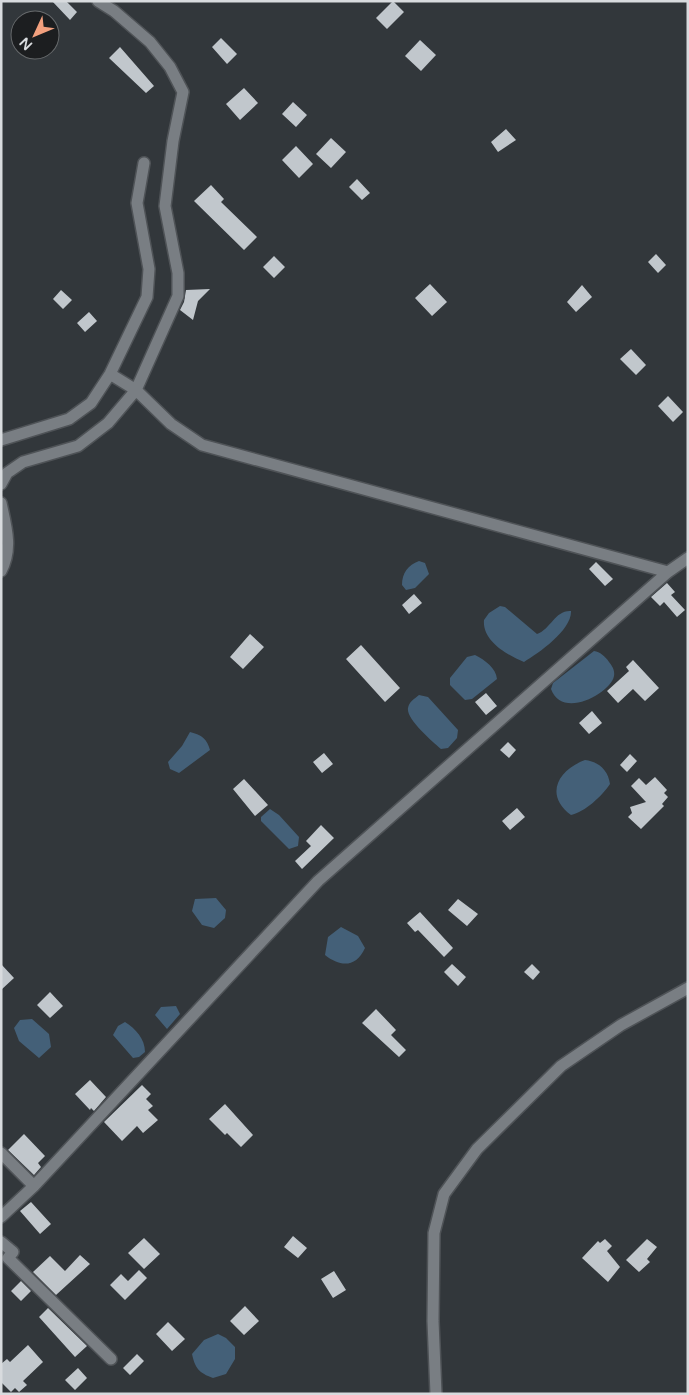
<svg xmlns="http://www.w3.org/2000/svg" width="689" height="1395" font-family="'Varela Round',sans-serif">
<rect width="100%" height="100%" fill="#32373b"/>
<path fill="#446078" d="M 419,561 L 425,563 L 429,574 L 415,588 L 406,590 L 402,585 C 402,573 408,565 419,561 Z
M 500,606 L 505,607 L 537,634 C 551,629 555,610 571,611 C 572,630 539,653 524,662 C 507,655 482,641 484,620 L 489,613 Z
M 594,651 C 600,652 605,656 609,662 C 612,666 615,670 614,676 C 611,693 562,720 551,689 L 553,683 Z
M 475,655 C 485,660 496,668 497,679 L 472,699 L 465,700 L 450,685 L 450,678 L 467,657 Z
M 419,695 L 428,697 L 458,730 L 457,738 L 448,748 L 441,749 C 432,741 406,719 408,708 C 409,702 414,699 419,695 Z
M 190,732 C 202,735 207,739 210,750 L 179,773 L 170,769 L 168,762 L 182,746 Z
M 585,760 C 599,762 608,770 610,784 C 602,796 585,812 571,815 C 544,795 558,770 585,760 Z
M 270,809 L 279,815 L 299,837 L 298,846 L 289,849 L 261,821 L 261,817 Z
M 216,898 L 226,910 L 225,918 L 214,928 L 202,925 L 192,911 L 195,899 Z
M 341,927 L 358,936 L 365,948 C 356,968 340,967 325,955 L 328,937 Z
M 176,1006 L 180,1014 L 167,1029 L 155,1015 L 161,1007 Z
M 32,1019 L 49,1034 L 51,1047 L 39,1058 L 19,1041 L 14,1028 L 20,1020 Z
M 125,1022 C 136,1029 145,1039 145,1052 L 139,1057 L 133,1058 L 113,1035 L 118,1026 Z
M 218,1334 L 226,1338 L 235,1347 L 235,1359 L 226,1374 L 213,1378 C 199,1373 195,1368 192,1354 L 204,1340 Z"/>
<path fill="#c1c7cc" d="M 52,1 L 66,1 L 77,12 L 70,20 Z
M 393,1 L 404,12 L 387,29 L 376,18 Z
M 221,38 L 237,54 L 227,64 L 212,47 Z
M 420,40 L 436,55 L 421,71 L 405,56 Z
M 120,47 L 154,86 L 146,93 L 109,58 Z
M 244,88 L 258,103 L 240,120 L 226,104 Z
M 293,102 L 307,115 L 296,127 L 282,114 Z
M 506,129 L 516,140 L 498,152 L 491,142 Z
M 331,138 L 346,152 L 331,168 L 316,154 Z
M 296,146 L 313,164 L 299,178 L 282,160 Z
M 357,179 L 370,193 L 362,200 L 349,187 Z
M 211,185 L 224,199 L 221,202 L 257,237 L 244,250 L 194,201 Z
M 656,254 L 666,265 L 658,273 L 648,262 Z
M 274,256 L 285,267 L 274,278 L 263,267 Z
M 430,284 L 447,302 L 432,316 L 415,298 Z
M 582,285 L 592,297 L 576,312 L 567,302 Z
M 210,289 L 198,301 L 193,320 L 180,310 L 184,302 L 186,290 Z
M 61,290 L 72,300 L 63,309 L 53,299 Z
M 89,312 L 97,321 L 85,332 L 77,323 Z
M 631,349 L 646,365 L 636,375 L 620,359 Z
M 668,396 L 683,412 L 673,422 L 658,406 Z
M 596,562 L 613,579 L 605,586 L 589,569 Z
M 667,583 L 675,592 L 671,595 L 685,610 L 677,617 L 664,602 L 660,606 L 651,597 Z
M 414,594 L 422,603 L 409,614 L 402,605 Z
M 250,634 L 264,647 L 243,669 L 230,657 Z
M 361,645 L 400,688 L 385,702 L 346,659 Z
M 633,660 L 659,688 L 645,701 L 633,689 L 618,703 L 607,691 L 629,671 L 626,667 Z
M 486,693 L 497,706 L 486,715 L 475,702 Z
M 592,711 L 602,723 L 589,734 L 579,723 Z
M 508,742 L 516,750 L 509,758 L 500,750 Z
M 324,753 L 333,764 L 322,773 L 313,762 Z
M 630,754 L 637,761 L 627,772 L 620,765 Z
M 655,777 L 667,790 L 664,793 L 668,797 L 662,804 L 664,806 L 641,829 L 628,817 L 632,813 L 630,807 L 646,802 L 631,786 L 639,778 L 646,785 Z
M 244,779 L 268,805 L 255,816 L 233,789 Z
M 517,808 L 525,817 L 510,830 L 502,821 Z
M 321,825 L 334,838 L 302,869 L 295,861 L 311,846 L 306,841 Z
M 458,899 L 478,914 L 467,926 L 448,910 Z
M 420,912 L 453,948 L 444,957 L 418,930 L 415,932 L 407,923 Z
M 1,964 L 14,978 L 1,990 Z
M 452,964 L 466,977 L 458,986 L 444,972 Z
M 532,964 L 540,972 L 533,980 L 524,972 Z
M 50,992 L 63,1006 L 50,1018 L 37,1005 Z
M 376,1009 L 396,1030 L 391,1035 L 406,1050 L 399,1057 L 362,1023 Z
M 90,1080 L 106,1097 L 94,1111 L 91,1108 L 90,1110 L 75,1094 Z
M 142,1085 L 151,1094 L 146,1099 L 153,1106 L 148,1110 L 158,1120 L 143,1133 L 137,1126 L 122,1141 L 104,1122 Z
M 225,1104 L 253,1135 L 241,1147 L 227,1133 L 225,1135 L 209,1119 Z
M 24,1134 L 45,1156 L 38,1163 L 41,1167 L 34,1175 L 8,1150 Z
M 31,1202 L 51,1224 L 40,1234 L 20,1211 Z
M 293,1236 L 307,1248 L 298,1258 L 284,1247 Z
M 144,1238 L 160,1254 L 144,1269 L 128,1253 Z
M 605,1239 L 612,1246 L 607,1251 L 620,1267 L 608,1282 L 582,1258 L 598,1241 L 600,1243 Z
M 647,1239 L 657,1247 L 647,1259 L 650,1262 L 639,1272 L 626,1260 Z
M 80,1255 L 90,1264 L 56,1295 L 33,1272 L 50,1256 L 65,1271 Z
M 139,1270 L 147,1278 L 125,1300 L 110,1285 L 121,1274 L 128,1281 Z
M 334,1271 L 346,1290 L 333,1298 L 321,1279 Z
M 21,1281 L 31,1291 L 21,1301 L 11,1291 Z
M 245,1306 L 259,1321 L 244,1335 L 230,1321 Z
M 48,1308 L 87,1346 L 75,1357 L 39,1317 Z
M 168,1322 L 185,1339 L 172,1351 L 156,1334 Z
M 28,1345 L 43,1362 L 23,1381 L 27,1385 L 19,1392 L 15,1388 L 11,1392 L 1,1382 L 1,1364 L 7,1359 L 10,1362 Z
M 137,1354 L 144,1361 L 130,1375 L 123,1368 Z
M 78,1368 L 87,1378 L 75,1390 L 65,1380 Z"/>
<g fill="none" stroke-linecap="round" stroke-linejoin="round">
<defs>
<path id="minor" d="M 110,374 L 136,390 L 171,424 L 202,445 L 668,572
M 1,440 L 69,419 L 91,403 L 110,374 L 147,297 L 149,269 L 137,203 L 144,163
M 1,484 L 7,473 L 23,462 L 78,446 L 108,423 L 136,390 L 178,296 L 178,273 L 165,206 L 173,141 L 183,92 L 170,67 L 150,42 L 114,11 L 98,1
M 1,503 C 6,526 13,549 1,571
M 1,1153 L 34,1186
M 1,1217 L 34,1186 L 318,881 L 668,572 L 688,558
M 1,1242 L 13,1252 L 8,1258 L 111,1359
M 436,1394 L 433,1321 L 434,1233 L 444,1194 L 477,1149 L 561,1066 L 621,1025 L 688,988"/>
</defs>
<use href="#minor" stroke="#4f5357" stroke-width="14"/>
<use href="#minor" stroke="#797e83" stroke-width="11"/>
</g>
<rect width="689" height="1395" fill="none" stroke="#d8dbde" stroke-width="5"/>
<g transform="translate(35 35) rotate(226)"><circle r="24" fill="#1c1e20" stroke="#676a6c"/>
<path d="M0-4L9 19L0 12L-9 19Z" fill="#f2a07e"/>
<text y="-8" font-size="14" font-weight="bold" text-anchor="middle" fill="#d8dbde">N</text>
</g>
</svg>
